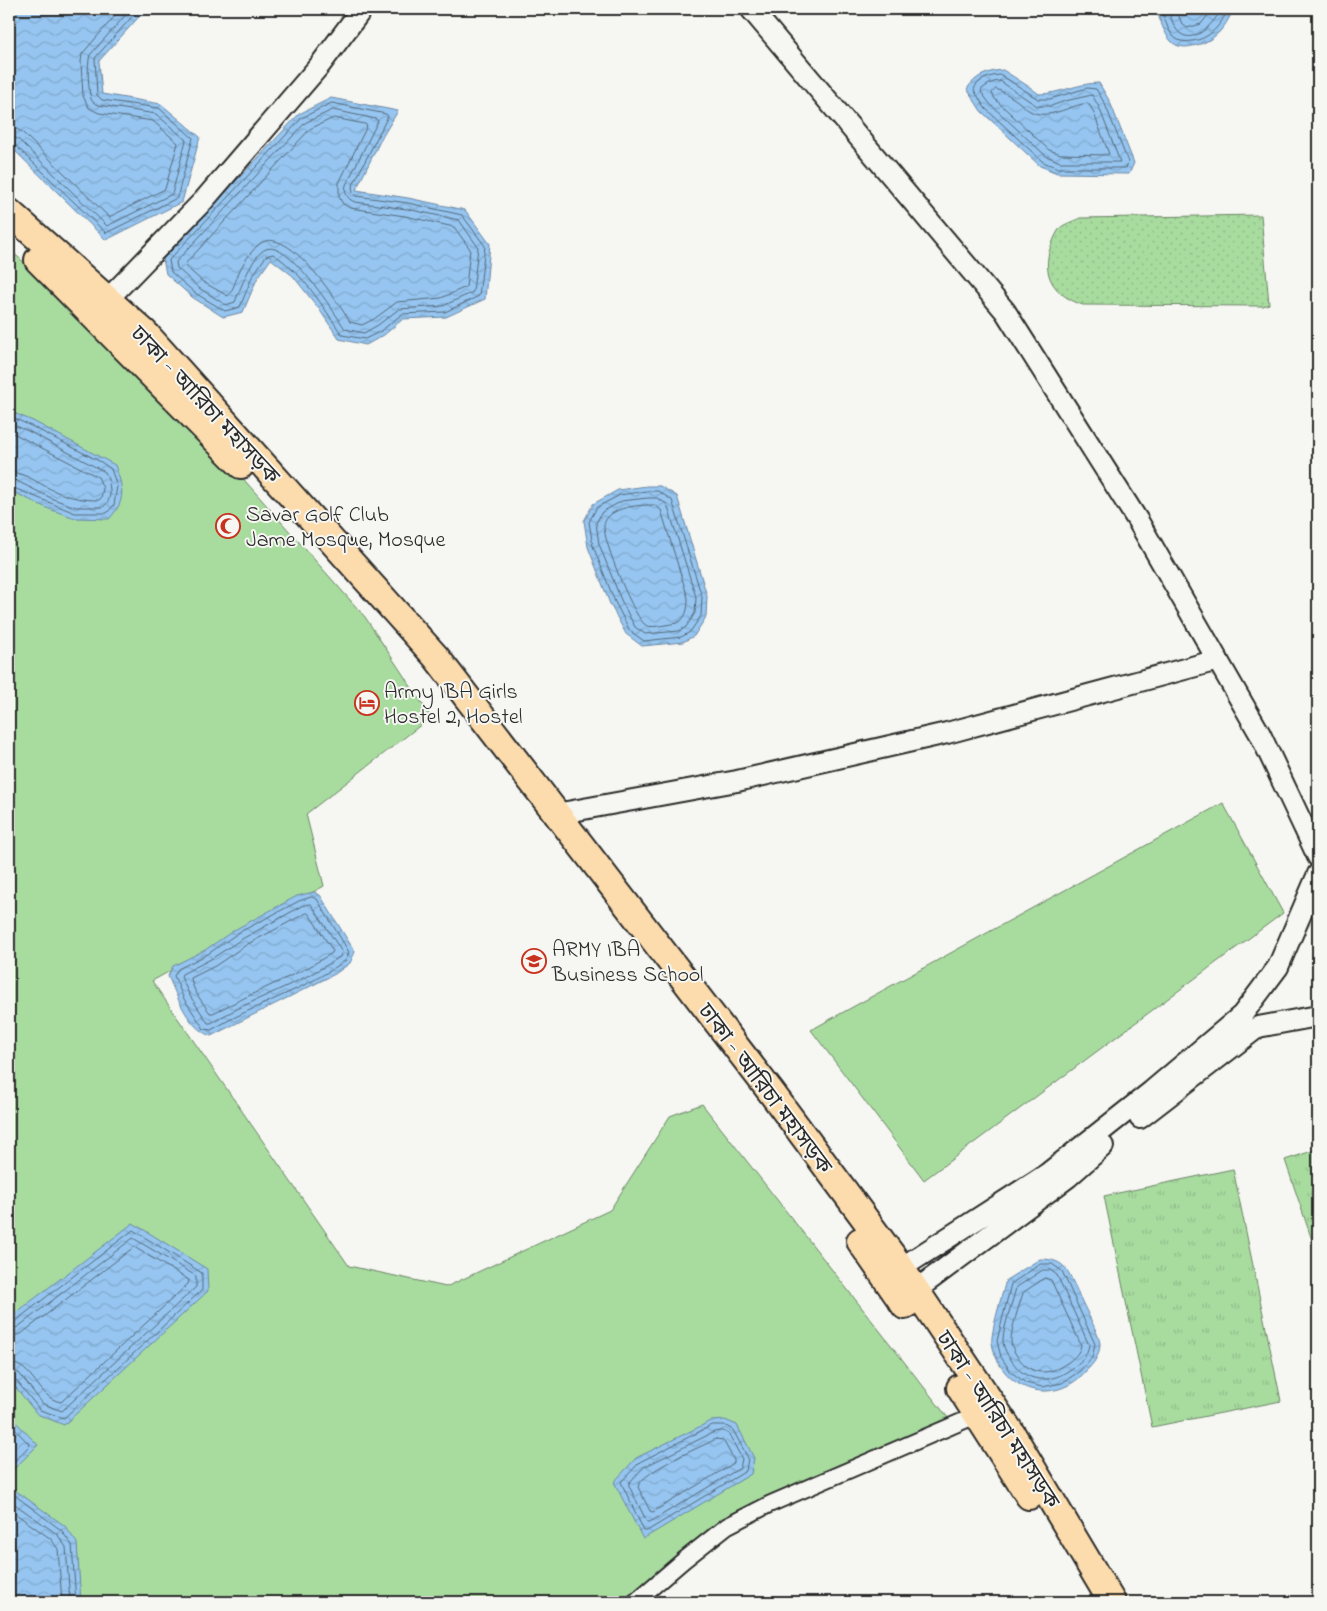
<svg xmlns="http://www.w3.org/2000/svg" width="1327" height="1611" font-family="'Indie Flower','Noto Sans Bengali',sans-serif">
<defs>
<pattern id="park-tufts" width="24" height="20" patternUnits="userSpaceOnUse" patternTransform="scale(1.25)"><rect width="24" height="20" fill="#a8dc9f"/><path d="M3 7l-1-3M5 7V3M7 7l1-3M15 17l-1-3M17 17v-4M19 17l1-3" fill="none" stroke="#91bd89"/></pattern>
<pattern id="garden-dots" width="8" height="8" patternUnits="userSpaceOnUse" patternTransform="scale(1.25)"><rect width="8" height="8" fill="#a8dc9f"/><path d="M2 2h.1M6 6h.1" fill="none" stroke="#91bd89" stroke-width="1.8" stroke-linecap="round"/></pattern>
<pattern id="water-waves" width="16" height="10" patternUnits="userSpaceOnUse" patternTransform="scale(1.25)"><rect width="16" height="10" fill="#95c5f0"/><path d="M0 5q4-4 8 0t8 0" fill="none" stroke="#81a9ce"/></pattern>
</defs>
<rect width="100%" height="100%" fill="#f6f6f2"/>
<filter id="ink" filterUnits="userSpaceOnUse"><feTurbulence type="fractalNoise" baseFrequency=".02" numOctaves="2"/><feDisplacementMap in="SourceGraphic" scale="10" xChannelSelector="R" yChannelSelector="G"/><feConvolveMatrix kernelMatrix="1 2 1 2 8 2 1 2 1" color-interpolation-filters="sRGB"/></filter>
<g filter="url(#ink)">
<path fill="#a8dc9f" stroke="#6a8465" d="M 9,249 L 156,380 L 365,617 L 431,717 L 306,814 L 324,886 L 152,981 L 349,1266 L 446,1287 L 610,1210 L 670,1116 L 702,1104 L 956,1428 L 727,1526 L 640,1602 L 9,1602 Z
M 1223,803 L 1283,913 L 924,1180 L 811,1030 Z"/>
<path fill="url(#park-tufts)" stroke="#6a8465" d="M 1318,1149 L 1318,1258 L 1285,1160 Z
M 1233,1169 L 1281,1401 L 1152,1427 L 1104,1196 Z"/>
<path fill="url(#garden-dots)" stroke="#6a8465" d="M 1261,215 L 1269,304 L 1263,306 L 1083,305 C 1055,296 1040,275 1051,246 C 1053,241 1056,233 1060,228 C 1064,224 1074,221 1080,218 Z"/>
<path fill="url(#water-waves)" stroke="#6b87a1" d="M 9,9 L 146,9 L 99,61 L 102,94 L 161,104 L 200,137 L 182,202 L 106,240 L 9,145 Z
M 1156,9 L 1233,9 C 1226,28 1213,43 1192,46 C 1185,48 1176,47 1171,41 C 1163,32 1160,19 1156,9 Z
M 1003,70 L 1031,88 L 1039,94 C 1059,94 1078,83 1099,83 L 1110,102 L 1134,163 L 1129,174 L 1057,173 L 1040,166 L 981,111 L 967,89 C 975,76 988,71 1003,70 Z
M 331,98 L 398,111 L 381,139 L 356,190 L 408,198 L 465,210 L 490,244 L 485,299 L 446,317 L 403,319 L 384,335 L 366,345 L 339,339 L 319,309 L 293,276 L 271,259 L 257,279 L 243,312 L 223,317 L 192,297 L 166,274 L 163,259 L 299,114 Z
M 9,411 L 33,421 L 115,465 C 123,488 127,500 109,519 L 75,518 L 49,509 L 9,490 Z
M 647,486 L 660,486 L 677,496 L 707,596 L 706,617 L 694,636 L 683,642 L 642,646 L 626,634 L 610,604 L 588,547 L 584,521 L 593,504 L 618,490 Z
M 314,892 L 320,895 L 355,952 L 350,963 L 335,974 L 211,1036 C 188,1029 177,996 168,976 L 173,966 L 205,950 L 236,929 L 297,896 Z
M 133,1223 L 207,1269 L 208,1291 L 64,1425 L 37,1414 L 9,1379 L 9,1321 L 13,1315 Z
M 1040,1259 C 1067,1259 1068,1272 1078,1293 C 1082,1303 1101,1337 1100,1345 C 1099,1357 1094,1363 1086,1371 C 1054,1408 1000,1391 992,1343 C 990,1334 1003,1292 1006,1280 Z
M 9,1415 L 38,1445 L 9,1474 Z
M 725,1420 L 737,1425 L 754,1458 L 751,1474 L 643,1539 L 614,1482 L 636,1458 L 711,1421 Z
M 9,1484 L 15,1490 L 65,1526 L 77,1543 L 81,1602 L 9,1602 Z"/>
<g fill="none" stroke-linecap="round" stroke-linejoin="round">
<path stroke="#55697a" stroke-width="1" d="M 1161,9 C 1165,18 1167,30 1174,37 C 1179,42 1186,42 1192,41 C 1210,39 1221,25 1228,9
M 1168,9 C 1171,16 1173,29 1181,34 C 1196,44 1216,21 1221,9
M 1176,9 L 1182,24 L 1187,28 L 1201,24 L 1213,9
M 1001,75 L 1038,99 L 1050,99 L 1087,88 L 1096,89 L 1105,104 L 1128,162 L 1126,168 L 1058,168 L 1043,162 L 985,108 L 974,90 C 976,80 991,75 1001,75 Z
M 1000,81 L 1037,106 L 1051,106 L 1065,101 L 1092,95 L 1099,107 L 1120,162 L 1060,162 L 1046,156 L 990,104 L 981,92 L 982,89 C 987,85 993,81 1000,81 Z
M 996,89 C 1004,92 1014,98 1020,103 C 1024,106 1026,109 1030,111 C 1048,121 1070,105 1088,103 L 1093,111 L 1109,154 L 1107,155 L 1061,154 L 1049,150 L 995,99 L 992,93 Z
M 332,103 L 386,114 L 388,116 L 352,187 L 353,193 L 356,196 L 408,203 L 462,215 L 485,246 L 479,296 L 445,312 L 402,314 L 381,331 L 365,339 L 342,335 C 322,305 304,274 273,254 L 266,256 L 252,277 L 240,307 L 225,311 L 195,293 L 171,272 L 169,260 L 302,118 Z
M 333,110 L 376,119 L 378,121 L 346,185 C 344,193 347,199 355,202 L 407,209 L 459,220 L 478,247 L 473,292 L 443,306 L 399,309 L 378,325 L 364,333 L 345,329 C 335,313 288,240 266,249 C 253,254 240,289 235,302 L 226,305 L 199,288 L 177,268 L 176,262 L 305,123 Z
M 334,118 L 365,124 L 367,126 L 339,183 L 339,197 L 343,204 L 350,208 L 405,216 L 454,227 L 470,249 L 466,287 L 441,298 L 397,302 L 374,319 L 362,325 L 350,322 C 338,303 285,218 257,246 C 250,253 243,263 239,272 C 236,280 233,290 228,296 L 203,282 L 185,266 L 186,263 L 310,129 Z
M 9,128 L 17,129 L 23,133 L 109,217 L 165,189 L 178,143 L 153,121 L 99,113 L 89,108 L 83,96 L 81,62 L 82,54 L 121,9
M 9,136 L 18,139 L 107,226 L 172,194 L 186,140 L 156,114 L 99,105 C 96,104 95,104 92,101 C 88,94 87,63 90,55 L 131,9
M 9,142 L 14,144 L 106,233 L 177,198 L 193,138 L 159,108 L 102,100 L 97,95 L 95,58 L 139,9
M 9,416 L 31,426 L 101,462 L 111,469 L 117,486 L 114,505 L 107,513 L 75,513 L 9,486
M 9,423 L 28,431 L 105,472 C 110,483 114,499 103,507 L 76,507 L 53,499 L 15,480 L 9,479
M 9,431 L 98,477 L 103,488 L 101,498 L 99,500 C 83,500 72,498 57,492 C 42,486 25,472 9,472
M 648,491 L 658,491 L 672,500 L 702,597 L 701,616 L 690,632 L 681,637 L 644,641 L 630,631 L 615,602 L 593,546 L 589,522 L 597,507 L 620,495 Z
M 648,498 L 657,498 L 667,504 L 696,597 L 695,613 L 686,627 L 679,631 L 645,634 L 635,627 L 621,600 L 599,544 L 596,523 L 602,512 L 622,501 Z
M 654,505 L 661,510 L 688,598 C 688,608 687,618 677,623 C 670,624 653,628 647,626 C 635,622 602,538 604,525 C 604,524 606,519 607,518 C 617,506 639,505 654,505 Z
M 312,897 L 317,899 L 349,952 L 346,960 C 306,990 255,1004 211,1030 L 204,1029 L 184,999 L 174,976 L 178,969 L 208,954 L 238,933 L 299,901 Z
M 311,904 L 342,952 L 341,956 C 301,984 253,998 211,1023 L 208,1023 L 190,996 L 181,977 L 182,974 L 211,959 L 242,939 L 302,906 Z
M 307,913 L 309,914 L 333,951 L 332,953 L 309,967 L 213,1013 L 210,1013 C 203,1003 192,990 191,978 L 215,966 L 246,945 Z
M 1041,1264 L 1052,1264 L 1062,1271 L 1095,1344 L 1092,1357 L 1080,1371 L 1062,1383 L 1042,1387 L 1026,1383 L 1011,1372 L 1001,1357 L 997,1341 L 1011,1284 Z
M 1043,1270 L 1050,1270 L 1057,1275 L 1089,1345 C 1087,1357 1079,1364 1068,1371 C 1049,1384 1025,1382 1012,1361 C 1008,1356 1003,1348 1003,1340 C 1003,1329 1013,1300 1016,1288 Z
M 1045,1278 L 1051,1280 L 1081,1345 C 1080,1353 1073,1359 1067,1363 C 1048,1376 1031,1376 1017,1356 C 1014,1352 1012,1347 1011,1342 C 1010,1332 1020,1303 1023,1293 Z
M 9,1323 L 14,1322 L 133,1230 L 202,1273 L 202,1290 L 64,1418 L 40,1410 L 15,1379 L 9,1377
M 9,1330 L 18,1327 L 133,1238 L 196,1276 L 196,1287 L 62,1411 L 43,1404 L 19,1373 L 9,1370
M 9,1337 L 21,1334 L 134,1247 L 189,1280 L 188,1284 L 61,1402 C 37,1398 34,1364 9,1363
M 9,1423 L 30,1445 L 9,1467
M 713,1425 L 724,1425 L 733,1430 L 748,1458 L 746,1471 L 647,1531 L 644,1531 L 621,1482 L 640,1462 Z
M 723,1431 L 729,1434 L 742,1459 L 740,1468 L 650,1522 L 647,1522 L 629,1486 L 629,1483 L 644,1467 L 714,1432 Z
M 716,1439 L 723,1440 L 734,1460 L 734,1463 L 653,1512 L 650,1511 L 638,1487 C 642,1471 699,1448 716,1439 Z
M 9,1491 L 61,1530 L 72,1545 L 76,1602
M 9,1500 L 57,1534 L 66,1547 L 70,1602
M 9,1509 L 51,1539 L 58,1549 L 62,1602"/>
<defs>
<path id="street" d="M 635,1602 L 684,1560 L 727,1526 L 770,1504 L 977,1415"/>
<path id="secondary" d="M 751,9 L 1005,311 L 1138,521 L 1260,734 L 1318,857
M 107,300 L 204,200 L 320,65 L 362,9
M 556,814 L 737,781 L 947,733 L 1218,660
M 1140,1118 L 1258,1027 L 1318,1016
M 901,1268 L 1047,1174 L 1152,1091 L 1242,1015 L 1278,967 L 1318,874
M 916,1290 L 1068,1177 L 1103,1146"/>
<path id="highway" d="M 9,212 L 145,333 L 436,657 L 771,1092 L 897,1262 L 1012,1434 L 1112,1602
M 38,260 L 241,465
M 860,1241 L 905,1306
M 960,1388 L 1029,1496"/>
</defs>
<use href="#street" stroke="#2b2b2b" stroke-width="19"/>
<use href="#secondary" stroke="#2b2b2b" stroke-width="24"/>
<use href="#highway" stroke="#2b2b2b" stroke-width="30"/>
<use href="#street" stroke="#f6f6f2" stroke-width="15"/>
<use href="#secondary" stroke="#f6f6f2" stroke-width="20"/>
<use href="#highway" stroke="#fcdcac" stroke-width="26"/>
</g>
</g>
<defs>
<symbol id="mosque-ring" viewBox="-11 -11 22 22"><circle r="9.5" fill="#f6f6f2" stroke="#c8321e" stroke-width="1.5"/><path d="M3.5-4.9A6 6 0 1 0 3.5 4.9A5 5 0 1 1 3.5-4.9Z" fill="#c8321e"/></symbol>
<symbol id="hotel-ring" viewBox="-11 -11 22 22"><circle r="9.5" fill="#f6f6f2" stroke="#c8321e" stroke-width="1.5"/><path d="M-6-4.5h1.5V1H6V5H4.5V3h-9V5H-6ZM-4 0a1.8 1.8 0 1 1 3.6 0ZM.5 0V-2.5h3Q6-2.5 6 0Z" fill="#c8321e"/></symbol>
<symbol id="school-ring" viewBox="-11 -11 22 22"><circle r="9.5" fill="#f6f6f2" stroke="#c8321e" stroke-width="1.5"/><path d="M0-5L7-2L0 1L-7-2ZM-4 1L0 2.5L4 1V4Q0 6-4 4Z" fill="#c8321e"/></symbol>
</defs>
<g fill-rule="evenodd">
<use href="#mosque-ring" x="214" y="512" width="28" height="28"/>
<use href="#hotel-ring" x="353" y="689" width="28" height="28"/>
<use href="#school-ring" x="520" y="947" width="28" height="28"/>
</g>
<g text-anchor="middle" stroke-width="4" stroke-linejoin="round" paint-order="stroke">
<g font-size="22" fill="#2b2b2b" stroke="#f6f6f2">
<text transform="translate(206 404) rotate(47)" y="8">ঢাকা - আরিচা মহাসড়ক</text>
<text transform="translate(766 1088) rotate(53)" y="8">ঢাকা - আরিচা মহাসড়ক</text>
<text transform="translate(999 1419) rotate(57)" y="8">ঢাকা - আরিচা মহাসড়ক</text>
</g>
<g font-size="22" fill="#2b2b2b" stroke="#f6f6f2" text-anchor="start">
<text x="246" y="521">Savar Golf Club<tspan x="246" dy="25">Jame Mosque, Mosque</tspan></text>
<text x="384" y="698">Army IBA Girls<tspan x="384" dy="25">Hostel 2, Hostel</tspan></text>
<text x="552" y="956">ARMY IBA<tspan x="552" dy="25">Business School</tspan></text>
</g>
</g>
<rect width="1327" height="1611" fill="none" stroke="#f6f6f2" stroke-width="30"/>
<rect x="15" y="15" width="1297" height="1581" fill="none" stroke="#2b2b2b" stroke-width="2" filter="url(#ink)"/>
</svg>
